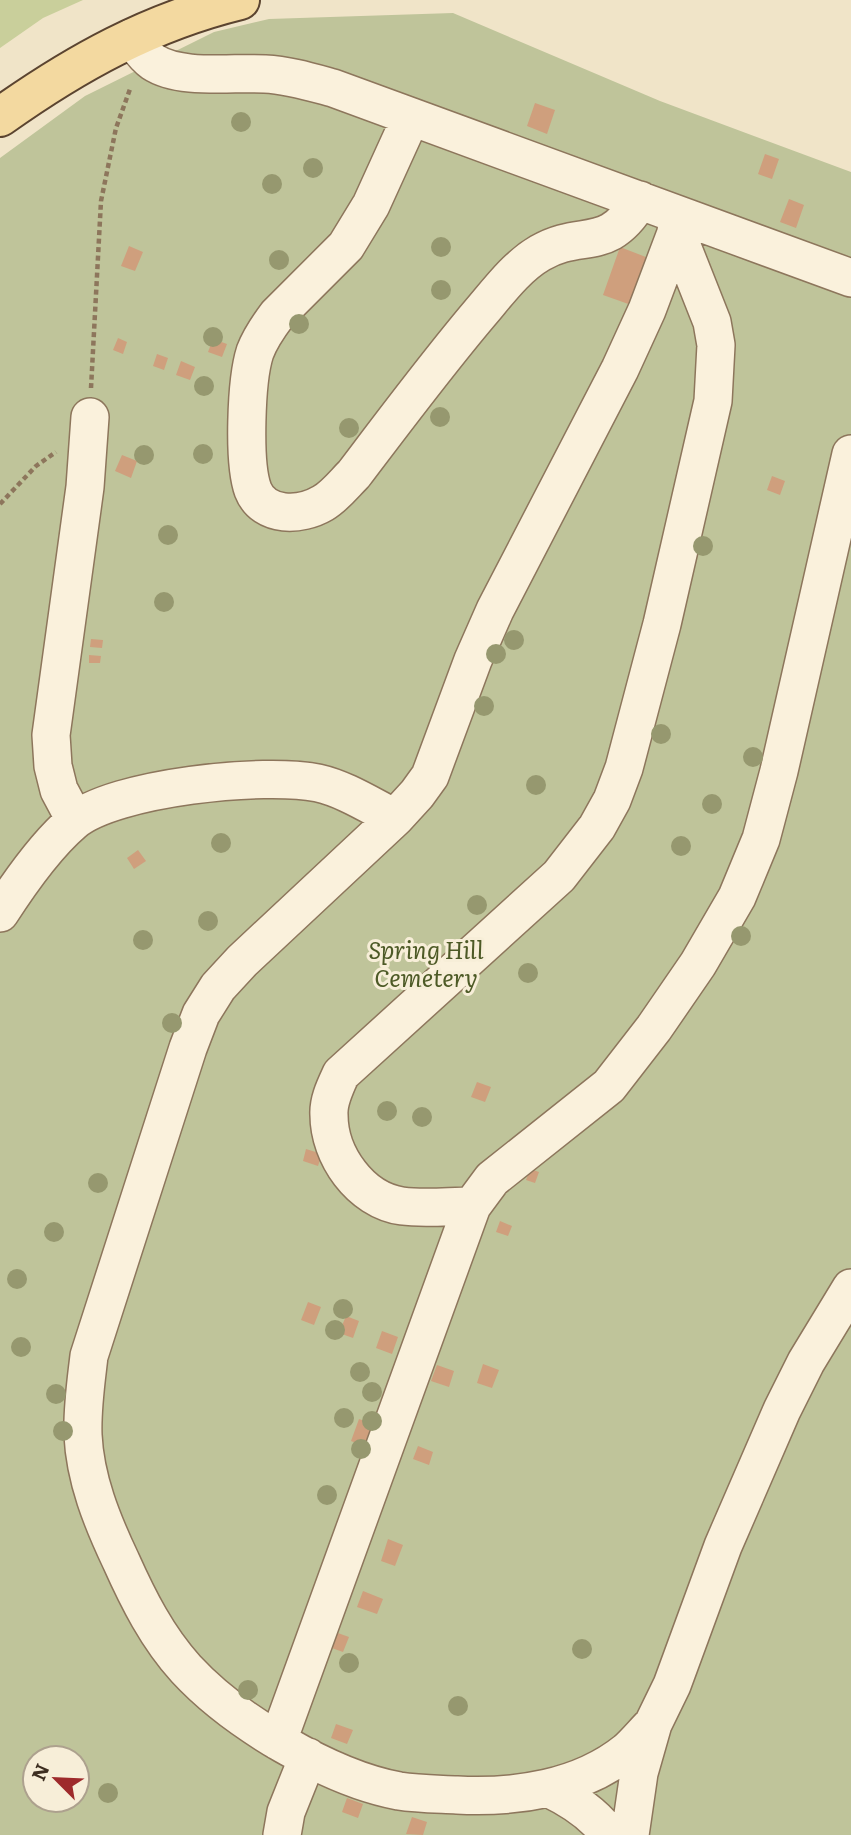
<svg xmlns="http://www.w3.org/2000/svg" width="851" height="1835" font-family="Literata,serif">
<rect width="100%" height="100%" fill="#f0e4c8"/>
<path fill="#c9cf9b" d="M 0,0 L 83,0 L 43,18 L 0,48 Z"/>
<path fill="#bfc49a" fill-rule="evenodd" d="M 453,13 L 660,101 L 851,172 L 851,1835 L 0,1835 L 0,158 L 85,96 L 214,32 L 269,19 ZM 35,1758 L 77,1758 L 77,1800 L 35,1800 Z"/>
<path fill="#cf9f7d" d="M 535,103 L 555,110 L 547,134 L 527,126 Z
M 765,154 L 779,159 L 772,179 L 758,174 Z
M 789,199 L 804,205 L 796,228 L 780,222 Z
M 129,246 L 143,252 L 135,271 L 121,266 Z
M 620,247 L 651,259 L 634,306 L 603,295 Z
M 118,338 L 127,342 L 123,354 L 113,350 Z
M 213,339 L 227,344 L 222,357 L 208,352 Z
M 157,354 L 168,358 L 164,370 L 153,366 Z
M 181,361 L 195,367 L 190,380 L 176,375 Z
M 122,455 L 137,461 L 131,478 L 115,471 Z
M 772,476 L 785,481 L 780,495 L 767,490 Z
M 91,639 L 103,640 L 102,648 L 90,647 Z
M 89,655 L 101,656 L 100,663 L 89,663 Z
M 138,850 L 146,861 L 134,869 L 127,858 Z
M 477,1082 L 491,1087 L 485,1102 L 471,1097 Z
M 306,1149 L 322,1154 L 318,1166 L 303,1161 Z
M 530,1169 L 539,1172 L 535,1183 L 526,1180 Z
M 500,1221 L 512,1226 L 508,1236 L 496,1232 Z
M 308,1302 L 321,1307 L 314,1325 L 301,1320 Z
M 346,1316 L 359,1321 L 353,1338 L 339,1333 Z
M 382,1331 L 398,1337 L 392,1354 L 376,1348 Z
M 483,1364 L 499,1370 L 492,1388 L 477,1383 Z
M 437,1365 L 454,1371 L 449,1387 L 431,1381 Z
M 359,1419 L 373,1424 L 365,1447 L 351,1441 Z
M 418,1446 L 433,1452 L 429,1465 L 413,1459 Z
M 388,1539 L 403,1545 L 395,1566 L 381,1561 Z
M 363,1591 L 383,1599 L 377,1614 L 357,1607 Z
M 335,1632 L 349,1637 L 343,1652 L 329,1647 Z
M 336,1724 L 353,1730 L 347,1744 L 331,1738 Z
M 347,1798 L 363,1804 L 358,1818 L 342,1812 Z
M 412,1817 L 427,1822 L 423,1835 L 406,1834 Z"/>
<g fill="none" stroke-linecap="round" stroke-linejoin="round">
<defs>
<path id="minor" d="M 132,38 C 138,46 144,56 153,62 C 180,80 233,72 265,74 C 288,75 311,82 333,88 L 851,278
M 411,117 L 371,205 L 346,246 L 277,315 C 268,327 260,339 255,352 C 246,380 243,463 253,490 C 264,518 301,516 323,503 C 335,496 344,484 354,474 C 395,420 436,365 480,313 C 498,292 516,267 540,253 C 583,228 607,255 640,200
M 75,820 L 59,790 L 53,766 L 51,735 L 85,487 L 90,417
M 0,913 C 20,882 45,846 73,822 C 114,787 266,772 318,783 C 345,789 371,806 395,818
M 472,1206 C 449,1206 425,1209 402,1206 C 360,1200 329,1155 329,1115 C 328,1101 335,1087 341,1074 L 559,876 L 597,827 L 612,800 L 624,768 L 662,624 L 713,401 L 716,345 L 712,322 L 676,231
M 653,1724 C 644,1733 636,1743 627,1751 C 580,1789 515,1798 457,1795 C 438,1794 418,1794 399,1791 C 329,1778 234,1721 186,1669 C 157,1637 138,1599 121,1561 C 102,1521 85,1479 83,1435 C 82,1408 86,1382 89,1356 L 188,1048 L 201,1014 L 218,987 L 242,961 L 395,818 L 417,794 L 430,776 L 473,660 L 495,610 L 620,369 L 647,310 L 682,217
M 278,1741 L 472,1206 L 492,1179 L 609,1086 L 654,1028 L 698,964 L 737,897 L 761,839 L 779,771 L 851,454
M 548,1788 C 571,1799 594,1813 609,1835
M 282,1835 L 286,1812 L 308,1757
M 630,1835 L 639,1773 L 653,1724 L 672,1685 L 723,1546 L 782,1410 L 806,1362 L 851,1288"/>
<path id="major" d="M 0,117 C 76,63 150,22 240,0"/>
</defs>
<use href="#minor" stroke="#8d765c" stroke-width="40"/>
<use href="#major" stroke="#5b4430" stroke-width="42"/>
<path stroke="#8d765c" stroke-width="4.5" stroke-dasharray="5 3.5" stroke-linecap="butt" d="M 91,388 L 101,201 L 116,128 L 130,89
M 0,504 L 36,466 L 56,452"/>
<use href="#minor" stroke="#faf1dc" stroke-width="37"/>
<use href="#major" stroke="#f3d9a0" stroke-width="38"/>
</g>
<g fill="#96986f">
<circle cx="241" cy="122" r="10"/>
<circle cx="313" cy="168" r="10"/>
<circle cx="272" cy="184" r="10"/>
<circle cx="441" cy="247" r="10"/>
<circle cx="279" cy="260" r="10"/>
<circle cx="441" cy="290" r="10"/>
<circle cx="299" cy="324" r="10"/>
<circle cx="213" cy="337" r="10"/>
<circle cx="204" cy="386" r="10"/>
<circle cx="440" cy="417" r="10"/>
<circle cx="349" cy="428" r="10"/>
<circle cx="203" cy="454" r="10"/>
<circle cx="144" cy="455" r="10"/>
<circle cx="168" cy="535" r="10"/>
<circle cx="703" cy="546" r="10"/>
<circle cx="164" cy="602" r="10"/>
<circle cx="514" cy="640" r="10"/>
<circle cx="496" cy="654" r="10"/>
<circle cx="484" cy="706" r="10"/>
<circle cx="661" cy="734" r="10"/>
<circle cx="753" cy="757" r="10"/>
<circle cx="536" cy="785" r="10"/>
<circle cx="712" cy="804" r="10"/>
<circle cx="221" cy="843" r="10"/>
<circle cx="681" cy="846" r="10"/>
<circle cx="477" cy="905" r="10"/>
<circle cx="208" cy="921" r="10"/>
<circle cx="741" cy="936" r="10"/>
<circle cx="143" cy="940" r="10"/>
<circle cx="528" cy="973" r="10"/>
<circle cx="172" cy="1023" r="10"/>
<circle cx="387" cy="1111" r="10"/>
<circle cx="422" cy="1117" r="10"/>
<circle cx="98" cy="1183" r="10"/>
<circle cx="54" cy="1232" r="10"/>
<circle cx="17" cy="1279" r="10"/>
<circle cx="343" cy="1309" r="10"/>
<circle cx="335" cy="1330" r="10"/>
<circle cx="21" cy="1347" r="10"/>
<circle cx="360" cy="1372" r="10"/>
<circle cx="372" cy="1392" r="10"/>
<circle cx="56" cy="1394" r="10"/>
<circle cx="344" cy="1418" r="10"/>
<circle cx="372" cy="1421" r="10"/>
<circle cx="63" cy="1431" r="10"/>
<circle cx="361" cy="1449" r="10"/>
<circle cx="327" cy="1495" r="10"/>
<circle cx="582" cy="1649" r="10"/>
<circle cx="349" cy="1663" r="10"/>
<circle cx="248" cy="1690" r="10"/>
<circle cx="458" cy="1706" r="10"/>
<circle cx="108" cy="1793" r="10"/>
</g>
<g text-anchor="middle" stroke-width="6" stroke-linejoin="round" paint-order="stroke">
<g font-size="24" font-style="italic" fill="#4d5a26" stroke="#f7eed8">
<text x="426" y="959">Spring Hill<tspan x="426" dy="28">Cemetery</tspan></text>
</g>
</g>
<g transform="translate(56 1779) rotate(294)"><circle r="33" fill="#f7eed8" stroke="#ada18e" stroke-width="2"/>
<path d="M0-5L12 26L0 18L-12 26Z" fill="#9e2a2b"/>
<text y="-10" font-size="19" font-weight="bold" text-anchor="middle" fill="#3d2e20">N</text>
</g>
</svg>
